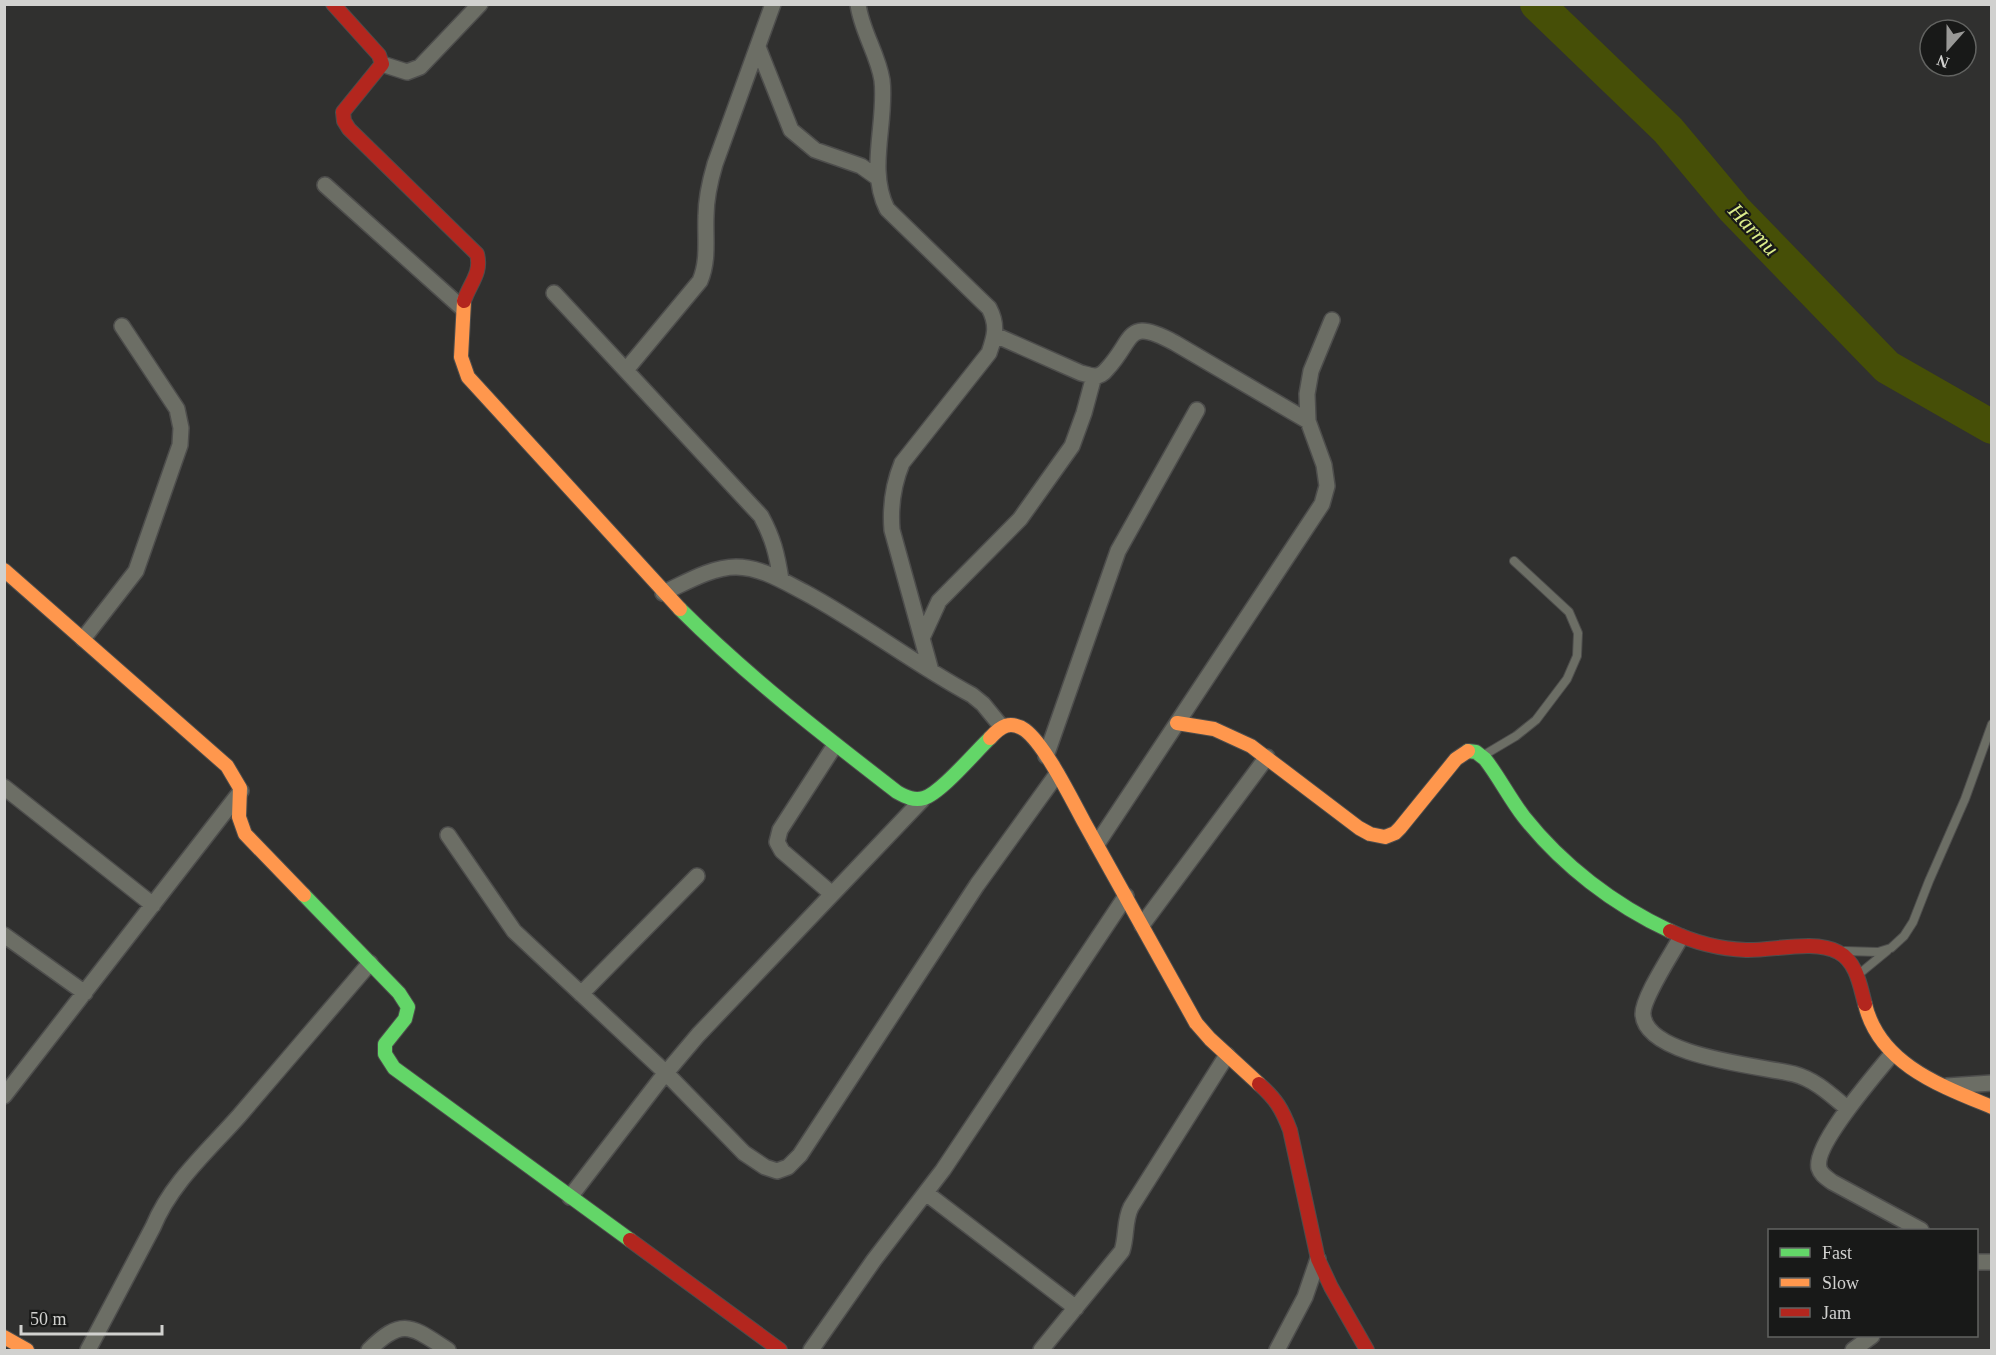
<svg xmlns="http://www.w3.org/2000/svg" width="1996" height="1355" font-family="Georgia,serif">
<rect width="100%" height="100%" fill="#30302f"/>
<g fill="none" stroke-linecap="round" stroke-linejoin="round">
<path stroke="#464f07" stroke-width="34" d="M 1537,4 L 1668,130 L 1734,209 L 1887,367 L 1992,427"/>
<defs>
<path id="lane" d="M 1484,755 L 1516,736 L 1536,720 L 1567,679 L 1577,656 L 1578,633 L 1569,612 L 1514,561
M 1845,951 L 1878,952 L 1891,948 L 1904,936 L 1913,922 L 1929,881 L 1965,799 L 1992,724
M 1859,974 L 1887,951"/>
<path id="street" d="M 858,4 C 861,30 878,54 882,80 C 887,122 867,169 887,209 L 989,308 C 998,325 995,336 989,353 L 902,463 C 893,485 890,506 892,530 L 931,671
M 758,47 L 791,130 L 815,150 L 861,166 L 878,178
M 382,64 L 407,72 L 420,67 L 480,4
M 325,185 L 462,308
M 554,293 L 761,516 C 773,538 777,554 781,580
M 995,335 L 1081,373 C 1085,374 1091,376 1095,376 C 1100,376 1104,373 1107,369 C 1135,339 1125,316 1175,343 L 1308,421
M 626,370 L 700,281 C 709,260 705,238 706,216 C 706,197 710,181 715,164 L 773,4
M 663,593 C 685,583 711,567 736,567 C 760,567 783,581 804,592 C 862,623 914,664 972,695 L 983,704 L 1001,726
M 922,638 L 939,601 L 1020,519 L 1072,446 L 1084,413 L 1094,376
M 83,639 L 136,571 L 180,445 L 181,428 L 177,409 L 122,326
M 1046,756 L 1118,551 L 1197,410
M 4,787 L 153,905
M 448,835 L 514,931 L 666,1073 L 744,1153 L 765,1167 L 777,1171 L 788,1167 L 800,1155 L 977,885 L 1057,774
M 1097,844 L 1322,504 L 1327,486 L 1324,465 L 1308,421 L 1307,394 L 1311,371 L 1332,320
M 832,894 L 782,851 L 777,842 L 780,830 L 835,745
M 1142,925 L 1267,757
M 4,935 L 85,993
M 1681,937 C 1673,952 1641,1000 1643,1015 C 1647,1057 1762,1066 1794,1074 C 1816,1080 1831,1095 1848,1109
M 581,994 L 697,876
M 1892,1054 C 1876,1074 1813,1145 1819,1168 C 1821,1175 1827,1178 1832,1182 L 1921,1230
M 1947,1086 L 1992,1083
M 4,1096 L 241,791
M 926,1193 L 1076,1308
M 570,1197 L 660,1080 L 698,1035 L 922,800
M 1976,1262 L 1992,1262
M 88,1350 L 153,1227 C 171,1183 208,1151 239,1116 C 283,1065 326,1014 370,963
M 369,1350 C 403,1316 412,1327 448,1350
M 811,1350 L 874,1260 L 943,1170 L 1126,896
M 1041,1350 L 1122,1251 C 1127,1236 1124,1221 1131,1207 L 1227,1055
M 1277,1350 L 1305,1297 L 1318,1259
M 1853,1350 L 1872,1336"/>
<path id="fast" d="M 680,609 C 747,676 822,734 897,792 C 906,797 914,801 924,798 C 941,793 975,752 990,738
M 1468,751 L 1476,752 L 1485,759 C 1499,777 1510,799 1524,817 C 1562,865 1614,905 1670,931
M 304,895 L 399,993 L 408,1007 L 405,1019 L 385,1044 L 385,1054 L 394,1068 L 630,1240"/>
<path id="slow" d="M 464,301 L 461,357 L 468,377 L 680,609
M 4,570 L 227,766 L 240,788 L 239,817 L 245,834 L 304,895
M 1177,723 L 1214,729 L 1251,746 L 1359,828 L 1370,834 L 1385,837 L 1395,833 L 1400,828 L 1456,759 L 1468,751
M 990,738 C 1001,726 1010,720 1025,730 C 1045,745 1071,798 1084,822 C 1122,889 1159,956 1196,1023 L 1210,1039 L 1259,1084
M 1865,1004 C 1879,1064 1941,1086 1992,1107
M 4,1337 L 27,1350"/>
<path id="jam" d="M 333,4 L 379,55 L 382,64 L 343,112 L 344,121 L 349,129 L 477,254 C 482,273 470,283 464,301
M 1670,931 C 1693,942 1720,949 1746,950 C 1772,951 1815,939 1838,952 C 1857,962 1860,986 1865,1004
M 1259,1084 C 1276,1099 1282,1109 1290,1130 L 1318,1259 L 1331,1287 L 1367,1350
M 630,1240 L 780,1350"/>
</defs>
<use href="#lane" stroke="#4d4d4c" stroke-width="10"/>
<use href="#street" stroke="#4d4d4c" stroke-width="18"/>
<use href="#fast" stroke="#4d4d4c" stroke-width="16"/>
<use href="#slow" stroke="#4d4d4c" stroke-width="16"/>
<use href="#jam" stroke="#4d4d4c" stroke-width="16"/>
<use href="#lane" stroke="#6c6e65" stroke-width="8"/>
<use href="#street" stroke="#6c6e65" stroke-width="15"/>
<use href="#fast" stroke="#63d668" stroke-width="14"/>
<use href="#slow" stroke="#ff974d" stroke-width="14"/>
<use href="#jam" stroke="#b3261e" stroke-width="14"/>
</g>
<g text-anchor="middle" stroke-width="4.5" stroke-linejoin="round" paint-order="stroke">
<g font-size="22" font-style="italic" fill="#dbed8a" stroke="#181918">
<text transform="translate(1754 229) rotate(47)" y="8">Harmu</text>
</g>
</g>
<rect width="1996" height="1355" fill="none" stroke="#d1d1cf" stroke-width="12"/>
<rect x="1768" y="1229" width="210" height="108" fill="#181918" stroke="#626361" stroke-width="1.5"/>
<rect x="1780" y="1248" width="30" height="9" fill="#63d668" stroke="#626361" stroke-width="1.5"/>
<text x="1822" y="1259" font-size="18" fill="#d1d1cf">Fast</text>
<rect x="1780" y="1278" width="30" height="9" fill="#ff974d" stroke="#626361" stroke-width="1.5"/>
<text x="1822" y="1289" font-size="18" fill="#d1d1cf">Slow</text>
<rect x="1780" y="1308" width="30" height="9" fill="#b3261e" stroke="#626361" stroke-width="1.5"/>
<text x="1822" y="1319" font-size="18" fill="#d1d1cf">Jam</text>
<g transform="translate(1948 48) rotate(201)"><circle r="28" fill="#181918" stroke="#626361" stroke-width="1.5"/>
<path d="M0-4.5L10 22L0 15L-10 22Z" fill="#999997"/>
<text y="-9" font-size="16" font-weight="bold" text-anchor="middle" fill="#d1d1cf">N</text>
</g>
<path d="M21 1325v9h141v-9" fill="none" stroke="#d1d1cf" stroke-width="3"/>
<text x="30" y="1325" font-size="18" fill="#d1d1cf" stroke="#181918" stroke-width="4.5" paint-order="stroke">50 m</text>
</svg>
